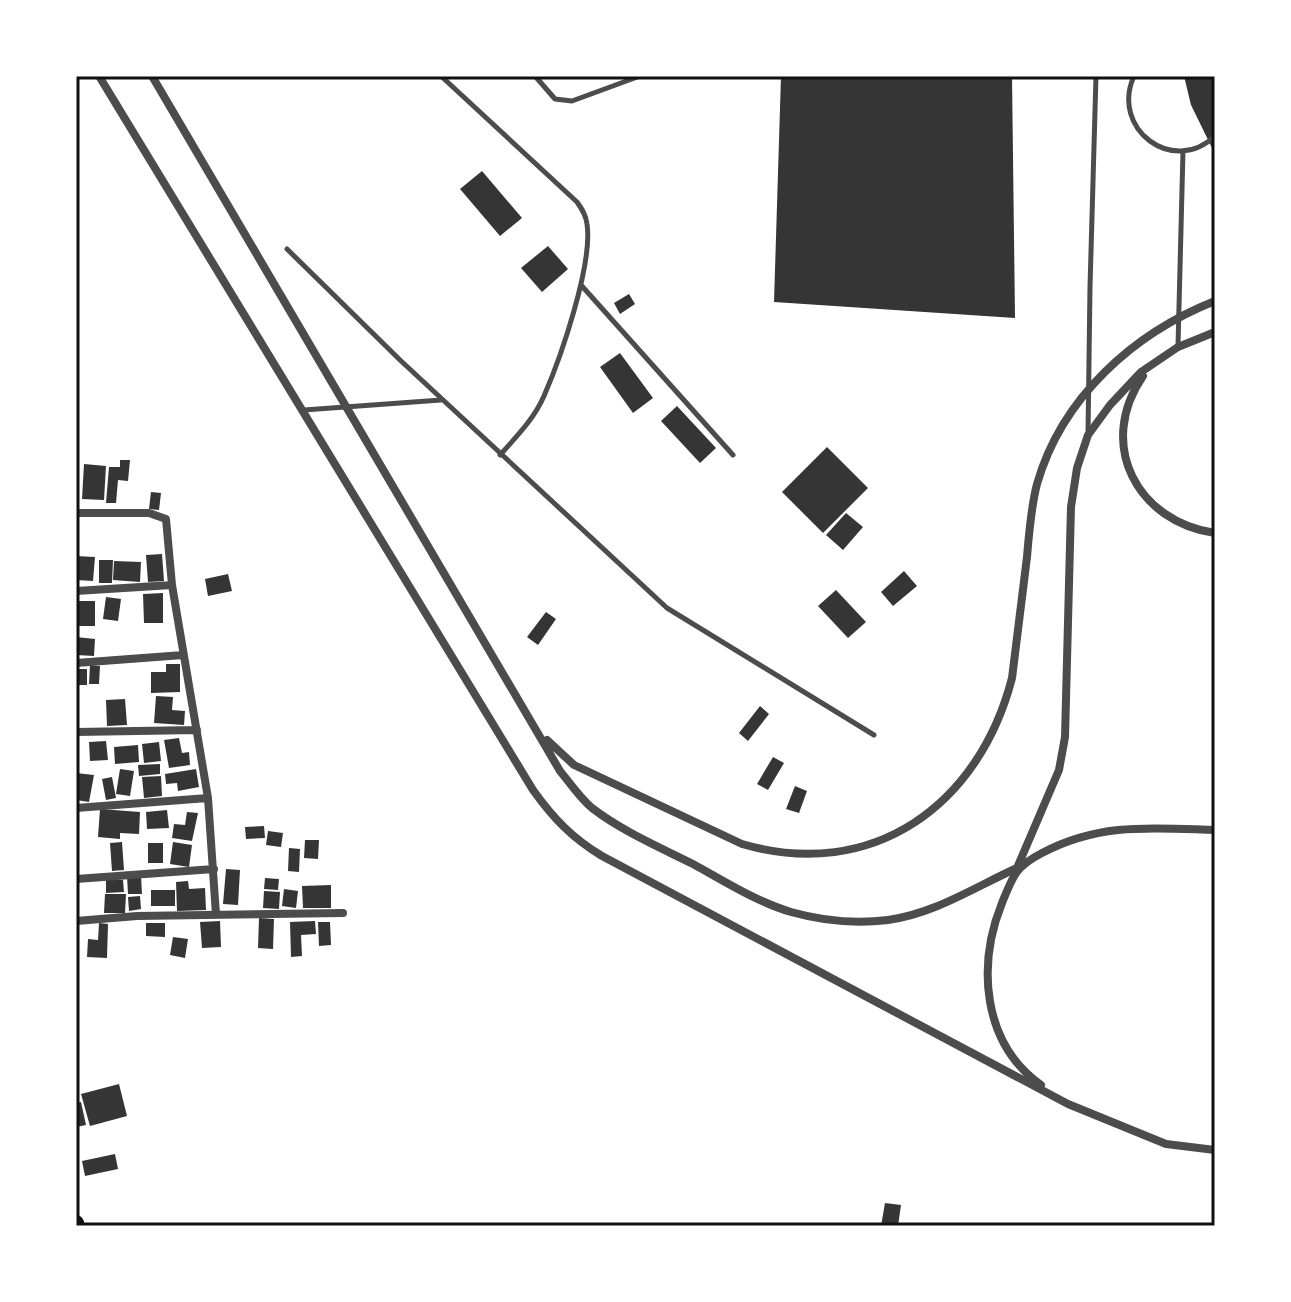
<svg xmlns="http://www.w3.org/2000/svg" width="1291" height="1302" font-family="'Sofia Sans Condensed',sans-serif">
<rect width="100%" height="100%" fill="#fff"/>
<path fill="#353535" d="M 781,76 L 1012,76 L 1015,318 L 774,302 Z
M 1184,76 L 1215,76 L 1215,154 L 1191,105 Z
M 482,171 L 522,218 L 500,236 L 460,189 Z
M 548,246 L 568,269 L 542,292 L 521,268 Z
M 629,294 L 635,304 L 620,314 L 614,303 Z
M 620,353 L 653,398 L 633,413 L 600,367 Z
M 677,406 L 716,448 L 700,463 L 661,421 Z
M 827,447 L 868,488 L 823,533 L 782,492 Z
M 120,460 L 130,460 L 128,481 L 118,480 L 116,503 L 106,503 L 109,467 L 120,467 Z
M 84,464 L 106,466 L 104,500 L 82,499 Z
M 151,492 L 161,493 L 159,510 L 149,509 Z
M 846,513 L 863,527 L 843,550 L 826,535 Z
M 162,554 L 164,581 L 148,582 L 146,555 Z
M 76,556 L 95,557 L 93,581 L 76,580 Z
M 99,560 L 113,560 L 112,583 L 99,583 Z
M 114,561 L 141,562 L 140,582 L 113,580 Z
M 904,571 L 917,586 L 893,606 L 881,592 Z
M 228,574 L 232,591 L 208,596 L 205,579 Z
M 836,590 L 866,622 L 848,638 L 818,606 Z
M 163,593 L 163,623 L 144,623 L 143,594 Z
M 106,597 L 121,599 L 118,621 L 103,619 Z
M 76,601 L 95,601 L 95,626 L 76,626 Z
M 546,612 L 556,619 L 538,645 L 527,637 Z
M 76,637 L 95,639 L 94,656 L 76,655 Z
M 166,664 L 180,664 L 180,692 L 151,693 L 151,672 L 166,672 Z
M 90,665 L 100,666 L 99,684 L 89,684 Z
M 76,669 L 87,669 L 87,685 L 76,685 Z
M 156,696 L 173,697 L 172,710 L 185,711 L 184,725 L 154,723 Z
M 125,699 L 127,725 L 107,726 L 106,700 Z
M 760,706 L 769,714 L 748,741 L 739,733 Z
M 179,738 L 182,753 L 189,752 L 190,765 L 169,768 L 164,740 Z
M 106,741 L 108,760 L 90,761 L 89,742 Z
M 159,742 L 161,761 L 144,763 L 142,744 Z
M 138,745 L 139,762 L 115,764 L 114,747 Z
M 773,757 L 784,763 L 768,790 L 757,784 Z
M 160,764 L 160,774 L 139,776 L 138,765 Z
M 120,769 L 134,771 L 130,796 L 116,794 Z
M 196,769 L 199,787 L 178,791 L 177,783 L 166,784 L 165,774 Z
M 76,773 L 94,775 L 89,802 L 76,800 Z
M 161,776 L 162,796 L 144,798 L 142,777 Z
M 112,777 L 116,798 L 106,800 L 102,779 Z
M 795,786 L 807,791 L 799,813 L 786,809 Z
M 100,809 L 140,812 L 139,834 L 120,833 L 120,839 L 98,837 Z
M 167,810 L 169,828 L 147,829 L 146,812 Z
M 187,812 L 198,813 L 192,841 L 172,838 L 174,824 L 185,825 Z
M 264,826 L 265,838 L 246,839 L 245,827 Z
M 268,831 L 283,833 L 281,847 L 266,845 Z
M 305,840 L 319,840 L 318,859 L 304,858 Z
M 122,842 L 124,870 L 112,871 L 110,843 Z
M 173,842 L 192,845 L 189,867 L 170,864 Z
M 148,843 L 163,843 L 163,863 L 148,863 Z
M 289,848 L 300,849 L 299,872 L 288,871 Z
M 226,869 L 240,870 L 238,905 L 223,904 Z
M 127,876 L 141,876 L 142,894 L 128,894 Z
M 265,878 L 279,879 L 278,890 L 264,889 Z
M 106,880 L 123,880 L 124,892 L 106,893 Z
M 188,881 L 189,889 L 205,888 L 206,910 L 177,911 L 176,882 Z
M 331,885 L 331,908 L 303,908 L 302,886 Z
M 284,889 L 298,891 L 296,908 L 282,906 Z
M 151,890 L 175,890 L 175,906 L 151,906 Z
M 264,891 L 280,892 L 279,909 L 263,908 Z
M 105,894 L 126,894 L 125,913 L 104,913 Z
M 140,896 L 141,909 L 129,911 L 128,897 Z
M 259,918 L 274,919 L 273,949 L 258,948 Z
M 220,921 L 221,947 L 202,948 L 200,922 Z
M 315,921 L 316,934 L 301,935 L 302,956 L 291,957 L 290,922 Z
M 318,922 L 330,922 L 331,945 L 319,946 Z
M 99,923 L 108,924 L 107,958 L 87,957 L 88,939 L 98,940 Z
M 146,923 L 165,923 L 165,937 L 146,936 Z
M 173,937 L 188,939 L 185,958 L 170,955 Z
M 119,1084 L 127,1116 L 90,1126 L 81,1094 Z
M 81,1102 L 86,1125 L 76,1127 L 76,1103 Z
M 115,1154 L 118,1169 L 85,1176 L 82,1161 Z
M 885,1203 L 901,1205 L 898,1226 L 881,1226 Z"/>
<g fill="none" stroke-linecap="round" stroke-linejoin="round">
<path stroke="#4c4c4c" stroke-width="5" d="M 441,76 L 577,202 C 582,209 586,215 587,224 C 593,264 561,357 544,396 C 534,419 517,436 500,455
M 535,76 L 555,99 L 572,101 L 640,76
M 1134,76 C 1110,129 1173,176 1215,136
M 287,249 L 400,360 L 667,608 L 874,735
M 581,285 L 733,455
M 1178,346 L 1183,151
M 304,410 L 441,400
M 1088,434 L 1090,287 L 1096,76"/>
<path stroke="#4c4c4c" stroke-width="8" d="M 99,76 L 533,790 C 553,818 572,838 602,856 L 1068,1104 L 1166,1144 L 1215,1150
M 152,76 L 560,771 C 570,783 580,798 592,808 C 622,831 659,847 693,864 C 724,881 757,902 791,912 C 823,921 855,924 888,920 C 934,914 975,887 1017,868 L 1059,770 L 1065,737 L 1071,507 L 1077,468 L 1088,435 L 1110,405 L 1141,372 L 1178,347 L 1215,332
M 1143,376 C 1096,444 1137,522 1215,533
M 76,513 L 149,513 L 166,519 L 172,585 L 208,798 L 216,915
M 76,591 L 172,585
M 76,663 L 183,655
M 76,732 L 197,730
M 547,740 L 574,765 L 742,844 C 872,882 979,806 1012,678 C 1017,638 1022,597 1027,557 C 1029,533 1031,507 1037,484 C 1062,397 1134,333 1215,301
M 76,808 L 208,798
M 76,879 L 214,869
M 76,921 L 137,916 L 343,913
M 1041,1085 C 982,1043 977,965 1002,903 C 1013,876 1015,867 1042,853 C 1100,822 1153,828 1215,830"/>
<path stroke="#111" stroke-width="16" d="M 76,1223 L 77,1226"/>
</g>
<rect width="1291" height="1302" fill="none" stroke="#ffffff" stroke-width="156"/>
<rect x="78" y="78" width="1135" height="1146" fill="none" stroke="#111" stroke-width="3"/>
</svg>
